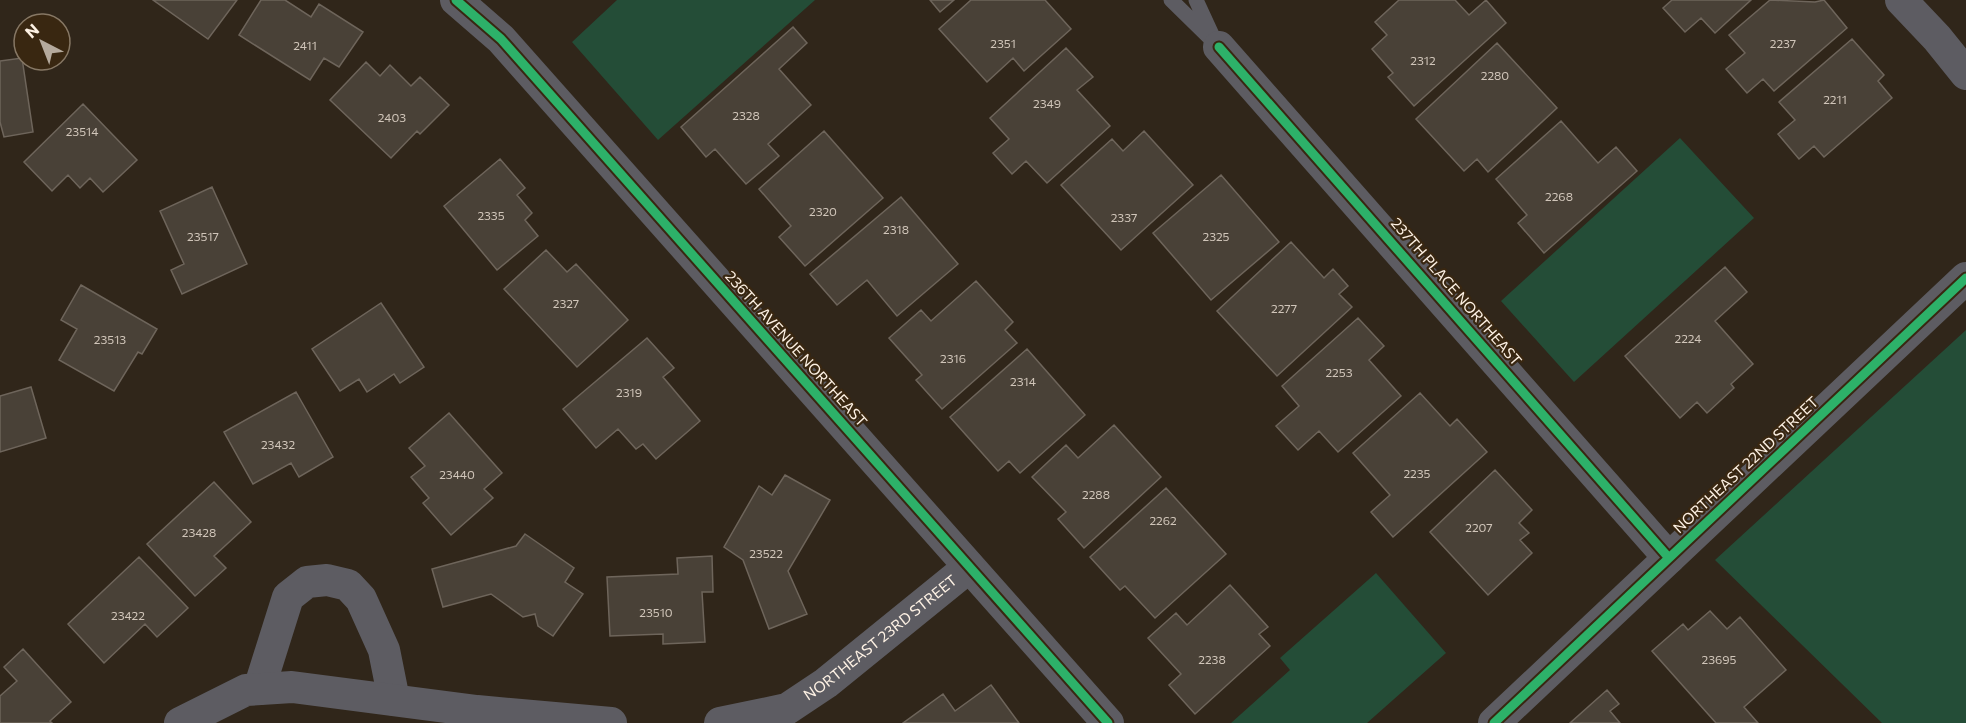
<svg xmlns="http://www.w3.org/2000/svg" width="1966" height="723" font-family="Commissioner,sans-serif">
<rect width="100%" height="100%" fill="#30261a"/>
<path fill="#244d37" d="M 617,0 L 815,0 L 658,140 L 572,42 Z
M 1680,138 L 1754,218 L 1574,382 L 1501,301 Z
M 1966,330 L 1966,723 L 1882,723 L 1715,560 Z
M 1376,573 L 1446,653 L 1367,723 L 1231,723 L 1290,670 L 1280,658 Z"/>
<path fill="#494137" stroke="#6e655b" stroke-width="1.5" d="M 153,0 L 237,0 L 208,39 Z
M 261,0 L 285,0 L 311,17 L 319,4 L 363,32 L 339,67 L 324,58 L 310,80 L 239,35 Z
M 930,0 L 954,0 L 940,12 Z
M 971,0 L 1045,0 L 1071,29 L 1024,71 L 1013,58 L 987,82 L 939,29 Z
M 1399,0 L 1455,0 L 1469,15 L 1486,0 L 1506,23 L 1414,106 L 1388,77 L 1393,73 L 1372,49 L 1387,35 L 1375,22 Z
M 1672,0 L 1751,0 L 1715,33 L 1701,18 L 1685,32 L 1663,8 Z
M 1770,0 L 1815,2 L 1824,0 L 1847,28 L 1774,91 L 1763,79 L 1747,93 L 1726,69 L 1745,53 L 1729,35 Z
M 793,27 L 807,43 L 779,69 L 811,105 L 768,144 L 779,156 L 746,184 L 715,149 L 706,157 L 681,127 Z
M 1852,39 L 1884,75 L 1878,81 L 1892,98 L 1824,157 L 1814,146 L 1799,159 L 1778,134 L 1795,120 L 1779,102 Z
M 1497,43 L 1557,108 L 1488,172 L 1477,159 L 1464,171 L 1416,119 Z
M 1066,48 L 1093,77 L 1077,90 L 1110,126 L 1047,183 L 1026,161 L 1012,174 L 993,153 L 1009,139 L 990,118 Z
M 22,58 L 33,132 L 4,137 L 0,122 L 0,61 Z
M 366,62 L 380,76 L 390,65 L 411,86 L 420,77 L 449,105 L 420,134 L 417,131 L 391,158 L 330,100 Z
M 83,104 L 137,160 L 103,192 L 90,178 L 80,188 L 68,175 L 52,191 L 24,162 Z
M 1561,121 L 1598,163 L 1616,147 L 1637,171 L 1544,253 L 1518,223 L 1527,215 L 1496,179 Z
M 824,131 L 883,198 L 805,266 L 779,237 L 791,226 L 759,189 Z
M 1144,131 L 1193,185 L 1121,250 L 1061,185 L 1112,139 L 1123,151 Z
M 500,159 L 525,188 L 517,195 L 532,213 L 525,220 L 538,236 L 497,270 L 444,206 Z
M 1221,175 L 1279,242 L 1211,300 L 1153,233 Z
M 212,187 L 247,264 L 182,294 L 171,270 L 184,264 L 160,211 Z
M 901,197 L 958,264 L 897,316 L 867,280 L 837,305 L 810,274 Z
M 1291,242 L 1324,278 L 1333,269 L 1348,286 L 1339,294 L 1352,307 L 1277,376 L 1217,311 Z
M 546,250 L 567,272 L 576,264 L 628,320 L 577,367 L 504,289 Z
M 1725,267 L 1747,292 L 1715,321 L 1753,364 L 1731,384 L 1734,388 L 1707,413 L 1697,402 L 1680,418 L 1625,356 Z
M 976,281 L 1013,322 L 1005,330 L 1017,343 L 942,409 L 916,380 L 922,375 L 889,338 L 921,310 L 931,321 Z
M 81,285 L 157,329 L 142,354 L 138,352 L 114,391 L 59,360 L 77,329 L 61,320 Z
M 381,303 L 424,367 L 400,383 L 394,374 L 367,392 L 359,379 L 340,391 L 312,349 Z
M 1358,318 L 1384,346 L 1369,360 L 1401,396 L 1338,452 L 1319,431 L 1298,450 L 1276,426 L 1299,406 L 1282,386 Z
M 647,338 L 674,368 L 663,377 L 700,421 L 656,459 L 643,444 L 636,449 L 618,429 L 596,448 L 563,409 Z
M 1027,349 L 1085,415 L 1020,473 L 1009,461 L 998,471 L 950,417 Z
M 31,387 L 46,438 L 0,452 L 0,396 Z
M 296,392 L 333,457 L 299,477 L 291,463 L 253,484 L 224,432 Z
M 1420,393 L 1450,426 L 1457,419 L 1487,452 L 1393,537 L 1371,512 L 1390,495 L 1353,453 Z
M 449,413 L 502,473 L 484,489 L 493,498 L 451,535 L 423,503 L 429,498 L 411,477 L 425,466 L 409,448 Z
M 1114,425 L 1161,477 L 1084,548 L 1058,519 L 1066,512 L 1032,477 L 1066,445 L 1078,458 Z
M 1495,470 L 1532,510 L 1519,523 L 1529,533 L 1520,540 L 1532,553 L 1488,595 L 1430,532 Z
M 785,475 L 830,500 L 788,571 L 807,614 L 769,629 L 743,560 L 724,547 L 759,486 L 772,495 Z
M 214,482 L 251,522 L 214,556 L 226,568 L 195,596 L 147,544 Z
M 1166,488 L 1226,554 L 1155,618 L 1125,586 L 1120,590 L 1090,557 Z
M 525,534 L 574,568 L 565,582 L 583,594 L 553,636 L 538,626 L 535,614 L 523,617 L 491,594 L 443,607 L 432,569 L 516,546 Z
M 712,556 L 713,592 L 702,592 L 705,642 L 663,644 L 663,634 L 610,636 L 607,577 L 678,574 L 677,558 Z
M 139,557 L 188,608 L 157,637 L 145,624 L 104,663 L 68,624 Z
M 1230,585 L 1268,627 L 1259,634 L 1270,646 L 1195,714 L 1169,685 L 1181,674 L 1148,638 L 1176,613 L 1187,625 Z
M 1710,611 L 1727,629 L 1740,617 L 1786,670 L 1744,707 L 1758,723 L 1716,723 L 1652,651 L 1683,624 L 1688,630 Z
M 23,649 L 71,702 L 50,721 L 52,723 L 0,723 L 0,696 L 17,681 L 4,667 Z
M 991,685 L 1019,723 L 903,723 L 943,694 L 955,711 Z
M 1607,690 L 1619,704 L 1610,711 L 1620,723 L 1570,723 Z"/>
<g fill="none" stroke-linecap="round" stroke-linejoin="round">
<path stroke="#5d5c62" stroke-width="15" d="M 1171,0 L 1219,47
M 1196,0 L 1213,37"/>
<g stroke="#5d5c62" stroke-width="32">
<path d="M 456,0 L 501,39 L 1108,723"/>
<path d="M 1901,0 L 1937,38 L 1966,74"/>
<path d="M 1219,47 L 1669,558"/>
<path d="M 259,689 L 288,597 L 307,582 L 327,580 L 348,585 L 361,599 L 384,650 L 394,700"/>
<path d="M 180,723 L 246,690 L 292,687 L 477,711 L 611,723"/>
<path id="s1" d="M 720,723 L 787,709 L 826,683 L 969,567"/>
<path d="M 1494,723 L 1966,278"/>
</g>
<defs>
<path id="cycleway" d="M 456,0 L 501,39 L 1108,723
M 1219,47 L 1669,558
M 1494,723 L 1966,278"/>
</defs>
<use href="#cycleway" stroke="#392711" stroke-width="13"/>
<use href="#cycleway" stroke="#2db169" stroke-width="9"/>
</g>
<g text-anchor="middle" stroke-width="4.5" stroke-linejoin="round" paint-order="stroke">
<g font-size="12" fill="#d0c5b9">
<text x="1003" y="48">2351</text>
<text x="1783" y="48">2237</text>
<text x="305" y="50">2411</text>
<text x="1423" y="65">2312</text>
<text x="1495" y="80">2280</text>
<text x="1835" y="104">2211</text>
<text x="1047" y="108">2349</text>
<text x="746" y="120">2328</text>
<text x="392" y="122">2403</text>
<text x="82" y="136">23514</text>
<text x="1559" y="201">2268</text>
<text x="823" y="216">2320</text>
<text x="491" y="220">2335</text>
<text x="1124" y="222">2337</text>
<text x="896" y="234">2318</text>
<text x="203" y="241">23517</text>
<text x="1216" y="241">2325</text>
<text x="566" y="308">2327</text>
<text x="1284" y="313">2277</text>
<text x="1688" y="343">2224</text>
<text x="110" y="344">23513</text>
<text x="953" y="363">2316</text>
<text x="1339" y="377">2253</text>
<text x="1023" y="386">2314</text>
<text x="629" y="397">2319</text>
<text x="278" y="449">23432</text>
<text x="1417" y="478">2235</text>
<text x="457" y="479">23440</text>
<text x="1096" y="499">2288</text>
<text x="1163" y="525">2262</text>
<text x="1479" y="532">2207</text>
<text x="199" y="537">23428</text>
<text x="766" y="558">23522</text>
<text x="656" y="617">23510</text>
<text x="128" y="620">23422</text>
<text x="1212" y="664">2238</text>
<text x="1719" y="664">23695</text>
</g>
<g font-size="15" fill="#fdf1e4" stroke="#392711">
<text transform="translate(1456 292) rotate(49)" y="5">237TH PLACE NORTHEAST</text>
<text transform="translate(796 349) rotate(48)" y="5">236TH AVENUE NORTHEAST</text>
<text transform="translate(1746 465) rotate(-43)" y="5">NORTHEAST 22ND STREET</text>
<text dy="5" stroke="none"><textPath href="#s1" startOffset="186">NORTHEAST 23RD STREET</textPath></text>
</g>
</g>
<g transform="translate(42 42) rotate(318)"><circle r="28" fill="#392711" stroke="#877865" stroke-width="1.5"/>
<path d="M0-4.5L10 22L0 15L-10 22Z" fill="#b5aa9d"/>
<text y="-9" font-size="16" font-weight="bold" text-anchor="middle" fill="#fdf1e4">N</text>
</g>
</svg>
